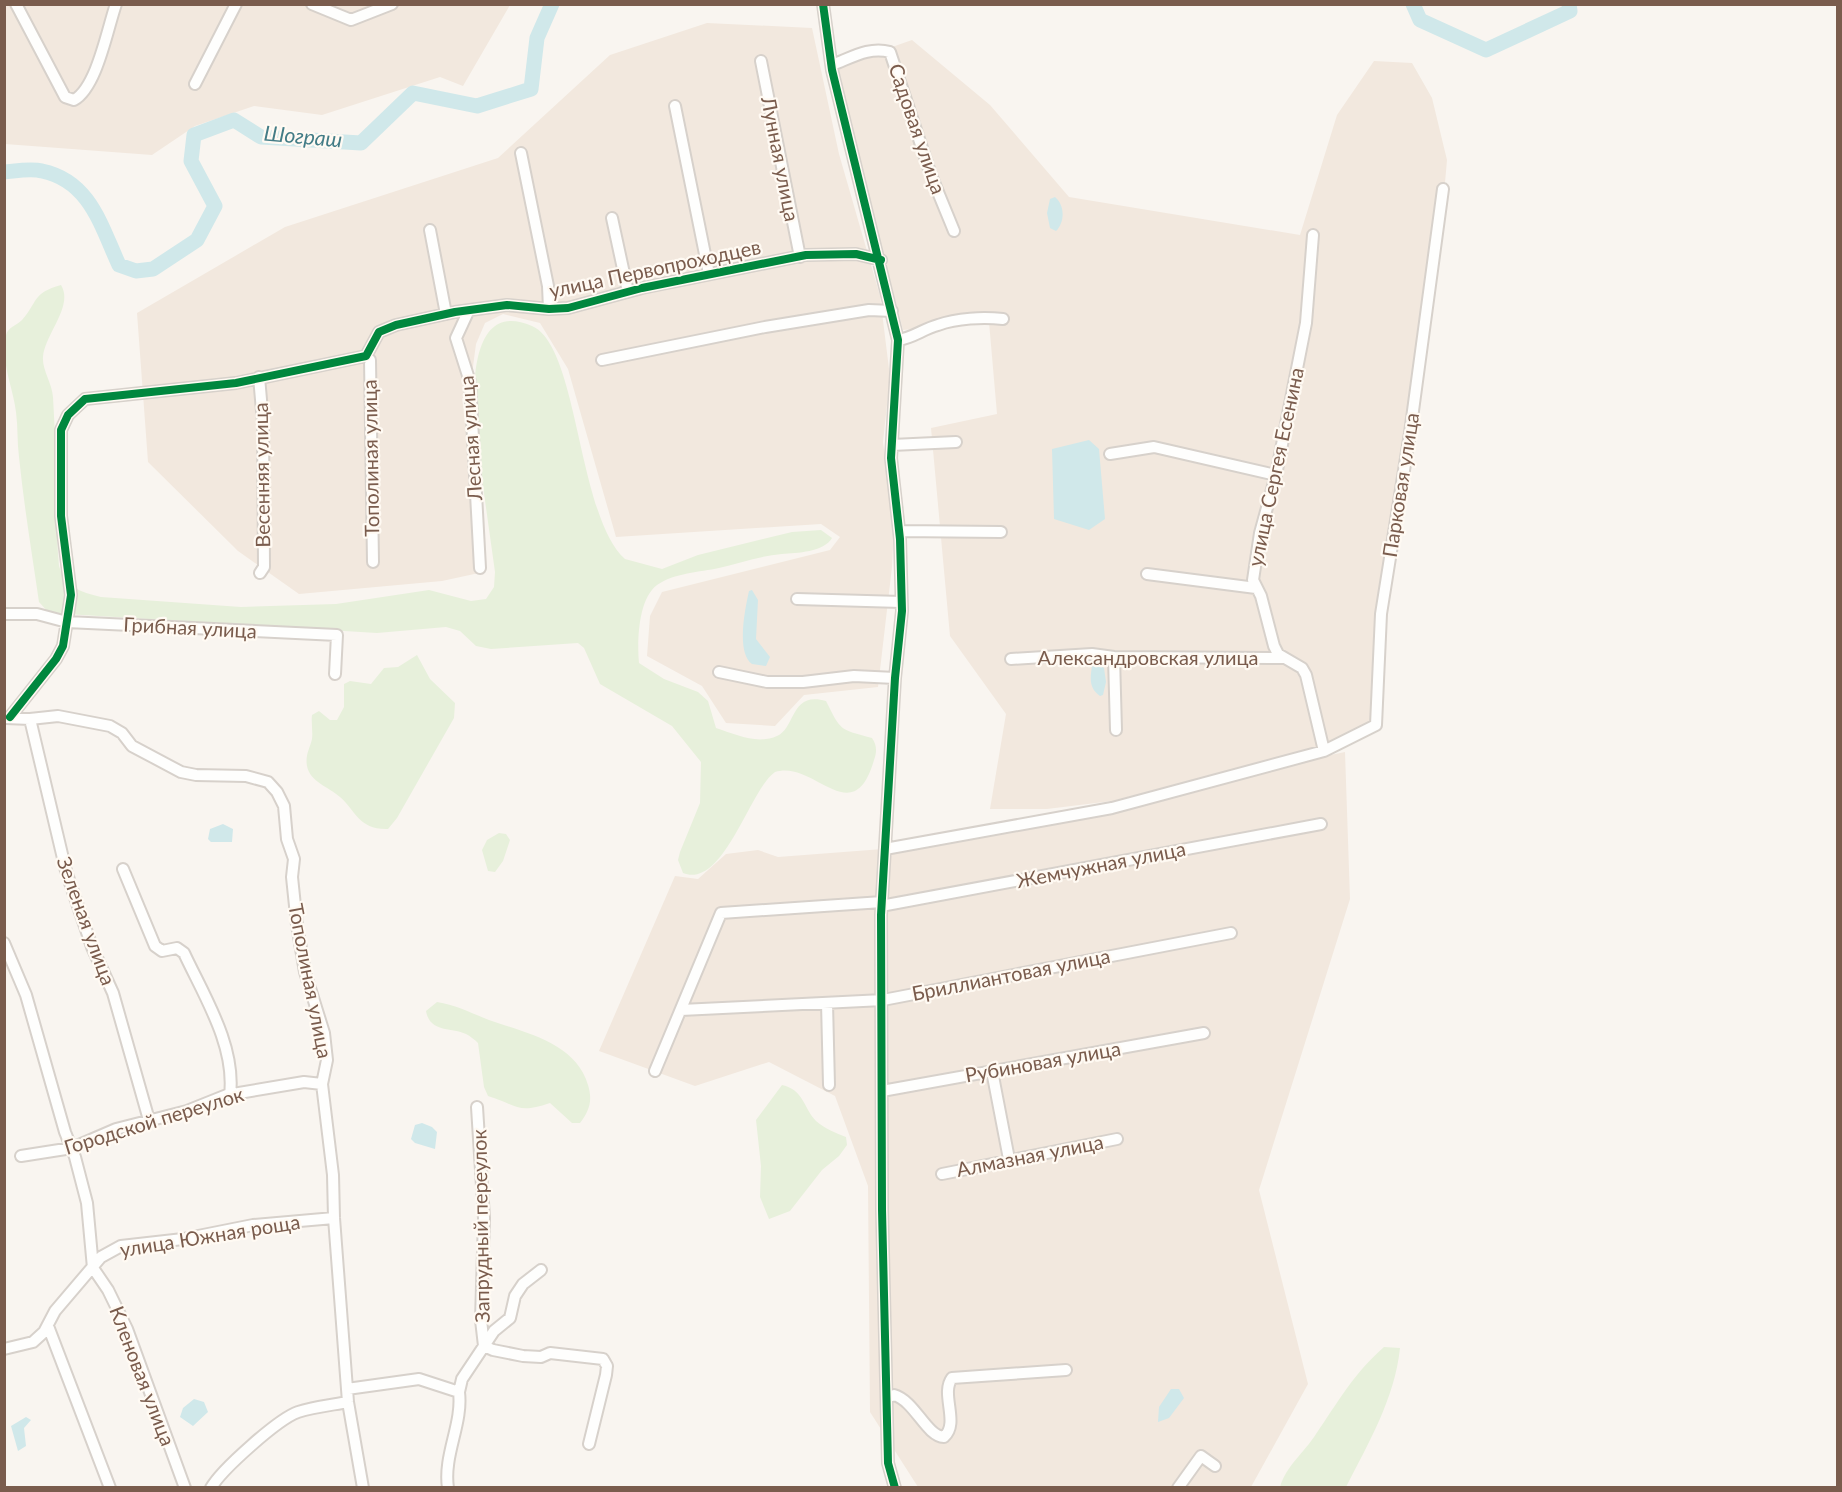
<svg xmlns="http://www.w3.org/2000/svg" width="1842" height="1492" font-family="Lato,sans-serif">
<rect width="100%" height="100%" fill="#f9f5f0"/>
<path fill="#f2e8de" d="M 4,5 L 510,5 L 463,86 L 440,77 L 322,115 L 254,106 L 195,126 L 152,155 L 5,144 Z
M 707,23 L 812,28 L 839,154 L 880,296 L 890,377 L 883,442 L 894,526 L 892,567 L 878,687 L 804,695 L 775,726 L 726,723 L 702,686 L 647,656 L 650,616 L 662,592 L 830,550 L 840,537 L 821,524 L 616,537 L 568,369 L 540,323 L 503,314 L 485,323 L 476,344 L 470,389 L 462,399 L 476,482 L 479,573 L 442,581 L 299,594 L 238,551 L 148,462 L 137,313 L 285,227 L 498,158 L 610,55 Z
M 912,40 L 990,105 L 1069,197 L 1300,235 L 1337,115 L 1374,61 L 1412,63 L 1432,98 L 1447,160 L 1435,297 L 1369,726 L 1312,749 L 1116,800 L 1345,752 L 1350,899 L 1259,1190 L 1308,1384 L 1251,1487 L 918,1487 L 870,1412 L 868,1186 L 835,1096 L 769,1062 L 695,1086 L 599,1051 L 675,876 L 698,879 L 726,854 L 758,850 L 778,857 L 896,848 L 1112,801 L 1047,809 L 990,809 L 1006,714 L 950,636 L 931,428 L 997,414 L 989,322 L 903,330 L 858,155 L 838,66 Z"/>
<path fill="#e7f0db" d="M 61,285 C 74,306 45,334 43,357 C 42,370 52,383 53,397 C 57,453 54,509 59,566 C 65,587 80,592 101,597 L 241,607 L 336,604 L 429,590 L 471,601 L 486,599 L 494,587 L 495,572 L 474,422 C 473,383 472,300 532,326 C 579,346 577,516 625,559 L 662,569 L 698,555 L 792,532 L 821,530 L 832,538 C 824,552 797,553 782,554 C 760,556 740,563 719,568 C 700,572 674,573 657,585 C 638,599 637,642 639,663 L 664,679 L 698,692 L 708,701 L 716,728 C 735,734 757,745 777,736 C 796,728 790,691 826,701 C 841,731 839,729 872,738 C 877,745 877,752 874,760 C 853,833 814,759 775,772 C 749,790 724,889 683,873 L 678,860 L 680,852 L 700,803 L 701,762 L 672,726 L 600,684 L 584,648 L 578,643 L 491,649 L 476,646 L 460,631 L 446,627 L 377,633 L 49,613 L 39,602 C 32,554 24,506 19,457 C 17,442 18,427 16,412 C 13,387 0,361 6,335 C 8,327 16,326 22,320 C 38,302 32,293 61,285 Z
M 417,655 L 430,679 L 455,703 L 454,718 L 397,818 L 388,829 C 359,830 356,811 340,797 C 329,787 310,782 307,766 C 305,755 310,748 312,739 C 313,731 311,723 312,715 L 319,711 L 330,720 L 337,720 L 344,707 L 344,684 L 350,681 L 371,684 L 384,668 L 398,667 Z
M 499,833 L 506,834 L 510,840 L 503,861 L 495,872 L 488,871 L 482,850 L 487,840 Z
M 437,1002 C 456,1005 471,1013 489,1020 C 526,1033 576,1043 588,1085 C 593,1101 589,1111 580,1123 L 572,1123 L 550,1103 C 518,1114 519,1106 488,1096 L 484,1087 L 478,1043 C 475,1040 470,1036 466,1034 C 451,1027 430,1033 426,1011 Z
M 782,1085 C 804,1090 803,1107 816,1121 C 825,1129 836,1133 846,1137 L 847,1145 L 839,1156 L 822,1170 L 790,1211 L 769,1219 L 760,1197 L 761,1166 L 756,1120 Z
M 1384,1347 L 1400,1348 C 1395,1398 1368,1444 1346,1487 L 1280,1487 C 1286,1466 1304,1453 1316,1434 C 1338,1402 1354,1373 1384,1347 Z"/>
<path fill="#d0e8ea" d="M 1055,197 C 1065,205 1065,222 1056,231 L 1050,228 L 1047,213 L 1050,199 Z
M 1089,440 L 1099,449 L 1105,519 L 1089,530 L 1054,519 L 1052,449 Z
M 752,590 L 758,600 L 756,639 L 770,657 L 766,666 L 752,664 C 736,653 745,609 749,591 Z
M 1096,663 L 1104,668 L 1106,682 L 1103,695 L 1100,696 C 1089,688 1090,679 1092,666 Z
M 223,824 L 233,829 L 232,842 L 211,842 L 208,839 L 210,829 Z
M 422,1123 L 432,1127 L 437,1132 L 435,1149 L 415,1143 L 411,1139 L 415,1125 Z
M 1171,1389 L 1179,1389 L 1184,1398 L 1169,1418 L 1158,1422 L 1159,1407 Z
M 194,1399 L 204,1402 L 208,1412 L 193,1426 L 180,1417 L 183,1408 Z
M 26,1417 L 31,1420 L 24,1428 L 26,1446 L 18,1451 L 11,1426 Z"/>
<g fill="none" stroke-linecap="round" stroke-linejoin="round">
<path stroke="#d0e8ea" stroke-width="15" d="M 1413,4 L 1420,20 L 1486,50 L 1570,11 L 1569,4
M 4,172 C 16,171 31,168 42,171 C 90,181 101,226 119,265 L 136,271 L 153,269 L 197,240 L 215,206 L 191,161 L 194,135 L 234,120 L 261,137 L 361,143 L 413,93 L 477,106 L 531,89 L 537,38 L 552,4"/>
<defs>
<path id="minor" d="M 16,4 L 65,97 L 74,100 C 97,87 107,30 116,4
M 312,4 L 351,20 L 392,4
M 823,4 L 832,70 L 898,340 L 891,458 L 900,539 L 902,611 L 895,678 L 881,915 L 882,1210 L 888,1463 L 895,1488
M 761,61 L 800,257
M 832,65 C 851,58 869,46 890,52 L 931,175 L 954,231
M 195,84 L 236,4
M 675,106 L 709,274
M 521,153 L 548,286 L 549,309
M 612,218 L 628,292
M 430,230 L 446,314
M 1313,235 L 1306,323 L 1276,475 L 1260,533 L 1253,580 L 1261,596 L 1274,646 L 1278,654 L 1302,668 L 1306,675 L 1324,751
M 468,312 L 456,338 L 470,382 L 480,568
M 898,340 C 913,338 923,329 938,325 C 957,318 983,317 1003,319
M 366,356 L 370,360 L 373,562
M 602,360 L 765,327 L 869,310 L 892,311
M 259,377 L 263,422 L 264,567 L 260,573
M 892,445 L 956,442
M 1110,454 L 1154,447 L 1276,475
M 899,531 L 1001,532
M 1147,574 L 1256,588
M 797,599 L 901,602
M 4,614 L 37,614 L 67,622 L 337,635 L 335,674
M 1114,657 L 1116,730
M 1011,659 L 1092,654 L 1114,657 L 1285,658
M 719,672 L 767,682 L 803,682 L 854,676 L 895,678
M 10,717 L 56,659 L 63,646 L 71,595 L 61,516 L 61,430 L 68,415 L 85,399 L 236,383 L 366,356 L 379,332 L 396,325 L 455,312 L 507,305 L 549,309 L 568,308 L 642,288 L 806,255 L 856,254 L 881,260
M 6,718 L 30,719 L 58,716 L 110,726 L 122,733 L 132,746 L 181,772 L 196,775 L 246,776 L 268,782 L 277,792 L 284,806 L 287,839 L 294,859 L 292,877 L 297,925 L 305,972 L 324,1033 L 327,1060 L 322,1084 L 333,1175 L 334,1218 L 348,1402 L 363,1488
M 30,719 L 66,871 L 92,947 L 113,993 L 149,1120
M 885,849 L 1112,808 L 1324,751 L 1376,725 L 1381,614 L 1410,433 L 1443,189
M 123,869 L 155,946 L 162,951 L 177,948 L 184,953 C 204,996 236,1046 230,1095
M 881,906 L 1321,824
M 4,943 L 26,995 L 65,1132 L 75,1157 L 87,1203 L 93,1268
M 827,1003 L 829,1085
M 681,1010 L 883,1000 L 1231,933
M 655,1071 L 721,913 L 882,902
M 992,1071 L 1009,1159
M 882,1091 L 1204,1033
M 477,1107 L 484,1218 L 481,1320 L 484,1346 L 493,1350 L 523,1356 L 541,1357 L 550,1353 L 603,1359 L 607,1366 L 606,1375 L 589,1444
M 21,1156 L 72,1148 L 116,1129 L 187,1111 L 227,1095 L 304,1082 L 322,1084
M 942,1174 L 1117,1139
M 93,1268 L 108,1290 L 127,1329 L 185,1488
M 48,1326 L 110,1488
M 4,1349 L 33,1342 L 44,1332 L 55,1311 L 101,1257 L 121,1246 L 183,1239 L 253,1225 L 334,1218
M 347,1389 L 419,1379 L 459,1392 C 463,1424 443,1455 448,1488
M 459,1392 L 462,1379 L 494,1331 L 510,1318 L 515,1296 L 523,1284 L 541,1270
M 887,1398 L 894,1395 C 915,1401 926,1436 944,1437 C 960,1423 940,1394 952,1378 L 1066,1370
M 211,1488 C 221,1470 278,1419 298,1412 C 313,1407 332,1405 348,1402
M 1178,1488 L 1201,1456 L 1215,1466"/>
</defs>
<use href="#minor" stroke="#d7d1cb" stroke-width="14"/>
<use href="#minor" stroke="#fefefd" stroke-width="10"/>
<defs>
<path id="cycleway" d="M 823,4 L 832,70 L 898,340 L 891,458 L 900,539 L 902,611 L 895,678 L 881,915 L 882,1210 L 888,1463 L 895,1488
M 10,717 L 56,659 L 63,646 L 71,595 L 61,516 L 61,430 L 68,415 L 85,399 L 236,383 L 366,356 L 379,332 L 396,325 L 455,312 L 507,305 L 549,309 L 568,308 L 642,288 L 806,255 L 856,254 L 881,260"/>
</defs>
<use href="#cycleway" stroke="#fffaf3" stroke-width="11"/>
<use href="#cycleway" stroke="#00873e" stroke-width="8"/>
</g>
<g text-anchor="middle" stroke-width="4.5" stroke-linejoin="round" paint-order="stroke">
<g font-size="20" fill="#7a5c4d" stroke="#fffaf3">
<text transform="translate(917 129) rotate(71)" y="7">Садовая улица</text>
<text transform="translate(780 159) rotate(79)" y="7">Лунная улица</text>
<text transform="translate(655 269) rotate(-12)" y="7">улица Первопроходцев</text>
<text transform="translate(471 438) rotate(-94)" y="7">Лесная улица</text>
<text transform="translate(371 458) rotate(-91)" y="7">Тополиная улица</text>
<text transform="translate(1276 467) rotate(-78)" y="7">улица Сергея Есенина</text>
<text transform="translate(262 475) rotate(-91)" y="7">Весенняя улица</text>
<text transform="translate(1401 485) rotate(-81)" y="7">Парковая улица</text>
<text transform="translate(190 628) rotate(3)" y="7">Грибная улица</text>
<text x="1148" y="665">Александровская улица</text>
<text transform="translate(1101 865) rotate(-11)" y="7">Жемчужная улица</text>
<text transform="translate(86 921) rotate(70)" y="7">Зеленая улица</text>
<text transform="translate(1011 975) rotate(-11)" y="7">Бриллиантовая улица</text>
<text transform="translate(310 981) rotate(79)" y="7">Тополиная улица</text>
<text transform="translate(1043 1062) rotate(-10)" y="7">Рубиновая улица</text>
<text transform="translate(154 1121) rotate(-17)" y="7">Городской переулок</text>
<text transform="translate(1030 1156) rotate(-11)" y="7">Алмазная улица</text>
<text transform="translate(481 1226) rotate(-91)" y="7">Запрудный переулок</text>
<text transform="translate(210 1236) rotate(-9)" y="7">улица Южная роща</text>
<text transform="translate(142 1376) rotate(69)" y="7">Кленовая улица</text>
</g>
<g font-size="21" font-style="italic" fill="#437c86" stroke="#fffaf3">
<text transform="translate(303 137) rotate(5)" y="7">Шограш</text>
</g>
</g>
<rect width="1842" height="1492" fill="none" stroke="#7a5c4d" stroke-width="12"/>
</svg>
